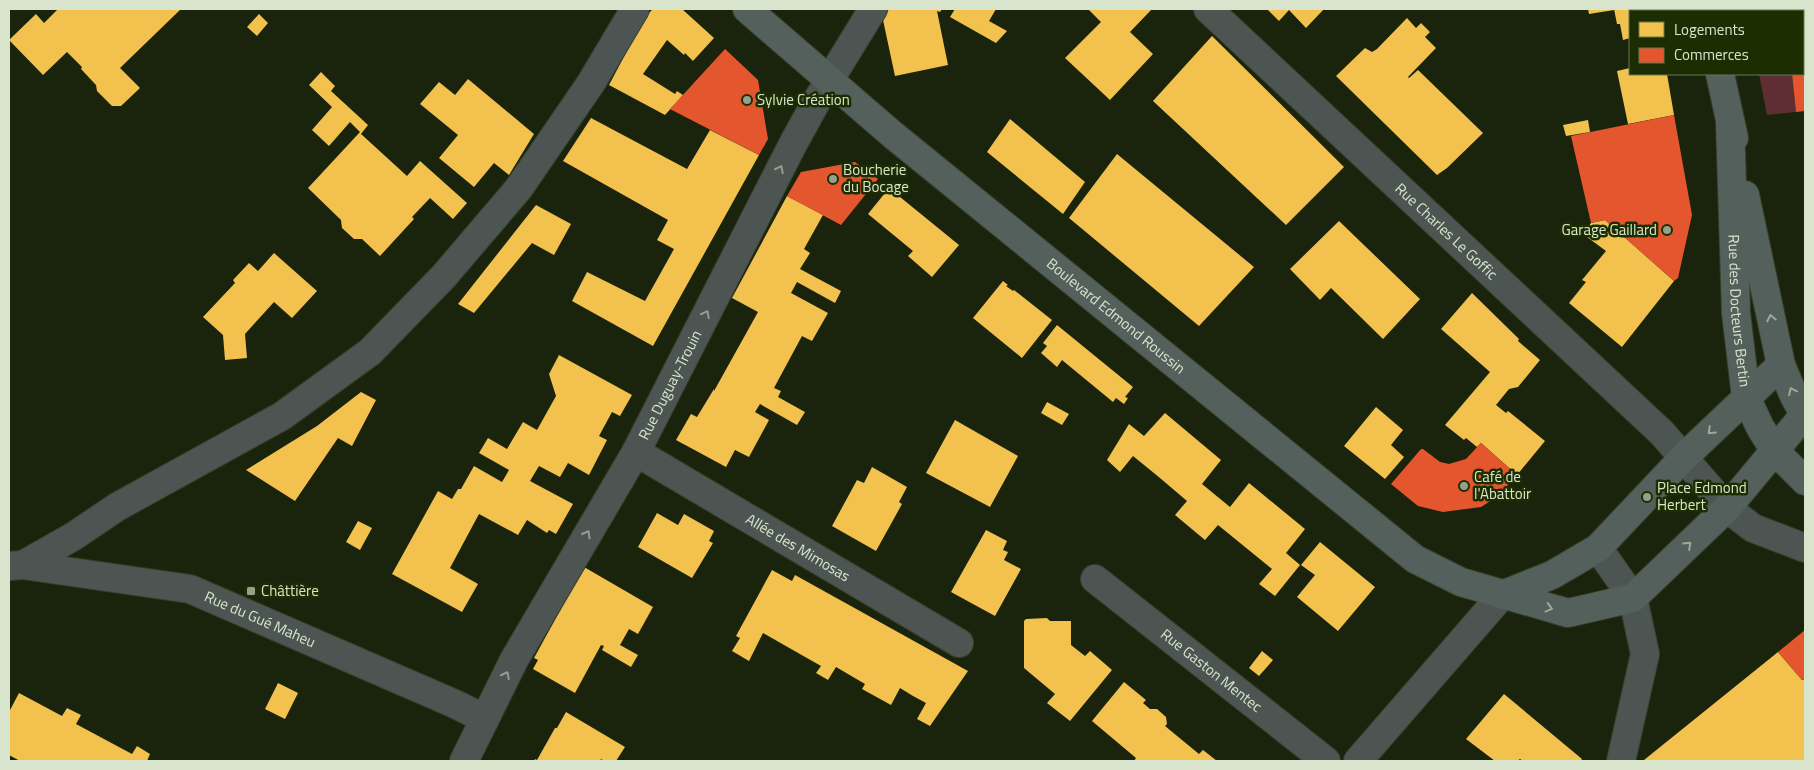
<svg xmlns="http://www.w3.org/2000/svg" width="1814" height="770" font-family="'Titillium Web',sans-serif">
<rect width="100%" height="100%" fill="#1a240c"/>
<path fill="#5f2e35" d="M 1759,74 L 1792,74 L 1796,112 L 1767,115 Z"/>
<path fill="#f2c14e" d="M 58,9 L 181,9 L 120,68 L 140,88 L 121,106 L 112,106 L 97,91 L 96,85 L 81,69 L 82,67 L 67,52 L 43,75 L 9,40 L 36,14 L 44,23 Z
M 653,9 L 682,9 L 714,38 L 693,61 L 685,53 L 684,55 L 667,40 L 643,74 L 675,94 L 677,91 L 683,95 L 665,115 L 609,85 L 645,17 Z
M 889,9 L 942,9 L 940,12 L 937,11 L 948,65 L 895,76 L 883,20 Z
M 955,9 L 996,9 L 989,21 L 1007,31 L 996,43 L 950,17 Z
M 1088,9 L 1152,9 L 1130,32 L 1153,54 L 1110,100 L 1065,58 L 1101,22 Z
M 1267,9 L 1324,9 L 1306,28 L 1289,10 L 1279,21 Z
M 1588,9 L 1614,9 L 1614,10 L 1589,14 Z
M 1614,9 L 1654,9 L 1655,11 L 1630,11 L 1630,38 L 1623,40 L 1620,24 L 1617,24 Z
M 259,14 L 268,23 L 257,36 L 247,27 Z
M 1407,18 L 1416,28 L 1421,23 L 1430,32 L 1425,37 L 1436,48 L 1408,77 L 1409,78 L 1418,70 L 1483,133 L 1447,168 L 1437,175 L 1336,76 L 1365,48 L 1372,52 L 1377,49 Z
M 1212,36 L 1344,167 L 1286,225 L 1153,101 Z
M 1630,68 L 1630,74 L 1667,74 L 1674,115 L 1628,124 L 1617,71 Z
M 321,72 L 335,86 L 331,91 L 368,125 L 361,134 L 407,176 L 420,161 L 467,203 L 453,219 L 430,198 L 412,217 L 414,219 L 380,256 L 362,239 L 354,239 L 342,228 L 341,220 L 308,188 L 360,132 L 350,122 L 329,146 L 312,130 L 332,107 L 309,85 Z
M 468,79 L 534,134 L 509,175 L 494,163 L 474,187 L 439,158 L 458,135 L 420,104 L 439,82 L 455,95 Z
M 591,118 L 687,169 L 710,130 L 759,155 L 653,346 L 572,301 L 587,272 L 645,301 L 674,249 L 657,240 L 668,220 L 563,161 Z
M 1010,119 L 1085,182 L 1063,214 L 987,152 Z
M 1588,120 L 1590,132 L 1566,136 L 1563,125 Z
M 1117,154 L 1254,267 L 1199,326 L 1069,218 Z
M 889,188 L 959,245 L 932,277 L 908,256 L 913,251 L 868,214 Z
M 787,196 L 823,215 L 804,249 L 810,253 L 800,269 L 841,291 L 835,303 L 797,282 L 791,293 L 828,313 L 812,341 L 802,336 L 774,388 L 781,391 L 778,397 L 805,412 L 797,425 L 760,404 L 755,412 L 769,420 L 749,457 L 735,450 L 726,467 L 676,440 L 691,414 L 697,417 L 714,389 L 714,391 L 758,312 L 732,298 Z
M 536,205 L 571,224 L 554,255 L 532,243 L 474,313 L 458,304 Z
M 1605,220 L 1674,281 L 1622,347 L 1569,303 L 1586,282 L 1582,280 L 1606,251 L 1583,234 L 1591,223 Z
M 1339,221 L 1420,299 L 1383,339 L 1331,288 L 1320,300 L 1290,269 Z
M 274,253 L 317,291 L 292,318 L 274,302 L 245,334 L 247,358 L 225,360 L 223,335 L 203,317 L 235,283 L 233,280 L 249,263 L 258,271 Z
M 1003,281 L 1008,285 L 1006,286 L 1013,291 L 1014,290 L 1052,320 L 1022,358 L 973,318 Z
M 1472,293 L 1519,339 L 1518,341 L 1540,360 L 1518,387 L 1509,389 L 1496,405 L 1506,413 L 1508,411 L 1545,441 L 1517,475 L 1481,443 L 1477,447 L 1466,438 L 1464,440 L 1445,425 L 1490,372 L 1441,329 Z
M 1057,325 L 1133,387 L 1125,397 L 1128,398 L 1124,404 L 1116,398 L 1113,402 L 1062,360 L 1057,367 L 1041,353 L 1047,346 L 1043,343 Z
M 559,355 L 632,395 L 620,416 L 612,412 L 599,436 L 607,440 L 589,475 L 568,463 L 560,477 L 539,466 L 530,481 L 573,504 L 556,534 L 549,530 L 547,533 L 527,520 L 518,535 L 479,514 L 450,568 L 478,584 L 462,612 L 392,574 L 438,491 L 452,499 L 458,489 L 461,489 L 474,466 L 502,482 L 509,470 L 479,453 L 488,438 L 507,449 L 523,422 L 537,430 L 556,396 L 549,374 Z
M 361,392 L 376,400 L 352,446 L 338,438 L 295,501 L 246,470 L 317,426 Z
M 1047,402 L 1069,414 L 1062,425 L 1041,413 Z
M 1376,407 L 1403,430 L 1391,445 L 1404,457 L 1385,479 L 1344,446 Z
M 1165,413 L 1221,460 L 1202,484 L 1230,507 L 1249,483 L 1305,529 L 1286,553 L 1300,565 L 1275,596 L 1259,584 L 1272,569 L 1218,525 L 1205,540 L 1175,515 L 1187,501 L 1160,478 L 1133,456 L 1120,472 L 1107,460 L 1129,424 L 1144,436 Z
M 955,420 L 1018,456 L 990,507 L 926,473 Z
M 872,467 L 907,487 L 899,502 L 902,504 L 876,551 L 832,526 L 857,480 L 864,483 Z
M 657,513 L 678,525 L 684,514 L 714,531 L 709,541 L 713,543 L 692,578 L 638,547 Z
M 358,521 L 372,528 L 360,550 L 346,542 Z
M 986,530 L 1007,541 L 1003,550 L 1008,552 L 1004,560 L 1021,569 L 995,616 L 951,592 Z
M 1320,542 L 1375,587 L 1338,631 L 1297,597 L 1315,575 L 1301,565 Z
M 584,567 L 653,607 L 638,634 L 629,629 L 620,645 L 638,655 L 631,667 L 602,650 L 604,646 L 601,645 L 575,693 L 533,669 L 538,660 L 534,658 Z
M 772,570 L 792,581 L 795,575 L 968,671 L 930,726 L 917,719 L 926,703 L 913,696 L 900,688 L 891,705 L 862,689 L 865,684 L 836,667 L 828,680 L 816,673 L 821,666 L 763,633 L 749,661 L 732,651 L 740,638 L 736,636 Z
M 1047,618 L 1050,621 L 1071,621 L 1071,645 L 1085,656 L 1090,651 L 1112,670 L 1070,721 L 1047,703 L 1055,694 L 1024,668 L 1024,621 L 1026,619 Z
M 1262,651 L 1273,660 L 1259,676 L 1249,668 Z
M 1778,652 L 1802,680 L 1805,679 L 1805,761 L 1645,761 L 1644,760 Z
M 1124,682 L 1146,700 L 1143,703 L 1150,709 L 1157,709 L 1166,717 L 1167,724 L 1165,726 L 1199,754 L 1203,750 L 1217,761 L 1134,761 L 1136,758 L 1092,721 Z
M 278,683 L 298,693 L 285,719 L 265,709 Z
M 19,693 L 62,716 L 67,708 L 81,715 L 76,724 L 132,754 L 137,746 L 150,754 L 147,761 L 20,761 L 9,755 L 9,712 Z
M 1504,694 L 1582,759 L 1581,761 L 1523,761 L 1520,759 L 1517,761 L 1495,761 L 1466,739 Z
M 566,712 L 625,747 L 616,761 L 604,761 L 601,759 L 600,761 L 534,761 L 535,759 L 537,760 L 555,728 L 557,728 Z"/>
<path fill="#e4572e" d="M 1786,9 L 1805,9 L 1805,111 L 1796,112 L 1792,74 L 1803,74 L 1803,11 L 1786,11 Z
M 725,49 L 758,80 L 768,139 L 759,155 L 670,109 Z
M 1674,115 L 1692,215 L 1678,278 L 1674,281 L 1605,220 L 1591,223 L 1571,136 Z
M 855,162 L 878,179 L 841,225 L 787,196 L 801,172 Z
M 1481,443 L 1517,475 L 1498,496 L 1481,507 L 1443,512 L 1418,506 L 1391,484 L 1421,449 L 1423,449 L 1440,462 L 1449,464 L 1466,459 Z
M 1805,630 L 1805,678 L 1802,680 L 1778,652 Z"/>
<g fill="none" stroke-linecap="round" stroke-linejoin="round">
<defs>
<g id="street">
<path id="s1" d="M 1208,9 L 1662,433 L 1727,508 L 1753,528 L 1805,548"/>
<path id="s2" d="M 636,452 L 959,643"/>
<path d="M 1598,548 L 1633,598 L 1645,654 L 1621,761"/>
<path id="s3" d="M 23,565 L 190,589 L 455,704 L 485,719"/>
<path d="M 9,566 L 23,565 L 74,536 L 117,507 L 282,416 L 370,352 L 444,276 L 519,188 L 591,83 L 635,9"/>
<path id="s4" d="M 1095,579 L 1326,761"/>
<path id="s5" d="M 464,761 L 514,660 L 636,452 L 793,144 L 816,102 L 873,9"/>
<path d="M 1358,761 L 1502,595"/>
</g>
<g id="secondary">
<path id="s6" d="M 747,9 L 893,135 L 1415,559 L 1461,582 L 1568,613 L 1633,598 L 1727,508 L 1804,415"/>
<path d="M 1707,9 L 1708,11"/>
<path d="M 1720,74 L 1734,138"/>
<path id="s7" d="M 1730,121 L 1736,313 L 1746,397 L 1760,427 L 1775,451 L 1805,481"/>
<path d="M 1745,195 L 1781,365 L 1794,396 L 1805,416"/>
<path d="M 1502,595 L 1552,575 L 1598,548 L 1683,458 L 1781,365"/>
</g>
</defs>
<use href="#street" stroke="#38402c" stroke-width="30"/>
<use href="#secondary" stroke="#38402c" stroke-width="30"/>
<use href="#street" stroke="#4c5551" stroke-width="28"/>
<use href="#secondary" stroke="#54605b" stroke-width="28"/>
</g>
<defs><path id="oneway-chevron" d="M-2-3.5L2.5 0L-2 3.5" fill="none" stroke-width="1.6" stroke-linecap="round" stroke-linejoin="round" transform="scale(1.25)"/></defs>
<g stroke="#929d8e">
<use href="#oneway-chevron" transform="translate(780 169) rotate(-63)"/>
<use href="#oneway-chevron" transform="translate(706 314) rotate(-63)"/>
<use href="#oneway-chevron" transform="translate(587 534) rotate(-60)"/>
<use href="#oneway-chevron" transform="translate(506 675) rotate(-63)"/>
</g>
<g stroke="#9da999">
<use href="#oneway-chevron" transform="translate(1771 318) rotate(-102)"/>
<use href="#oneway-chevron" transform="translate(1792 391) rotate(-115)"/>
<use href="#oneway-chevron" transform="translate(1711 431) rotate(136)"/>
<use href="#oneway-chevron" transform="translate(1688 545) rotate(-43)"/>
<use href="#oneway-chevron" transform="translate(1549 608) rotate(15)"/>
</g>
<g fill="#96a189" stroke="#1c2e01" stroke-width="2">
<circle cx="747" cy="100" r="5"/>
<circle cx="833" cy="179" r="5"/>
<circle cx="1667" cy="230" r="5"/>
<circle cx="1464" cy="486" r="5"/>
<circle cx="1647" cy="497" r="5"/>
<rect x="246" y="586" width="10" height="10" rx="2.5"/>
</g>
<g text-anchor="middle" stroke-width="5" stroke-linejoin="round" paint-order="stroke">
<g font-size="15" fill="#d8e5cc" stroke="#1c2e01" text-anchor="start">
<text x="757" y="105">Sylvie Création</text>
<text x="843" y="175">Boucherie<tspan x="843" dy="17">du Bocage</tspan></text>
<text x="1657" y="235" text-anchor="end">Garage Gaillard</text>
<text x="1474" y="482">Café de<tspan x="1474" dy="17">l'Abattoir</tspan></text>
<text x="1657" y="493">Place Edmond<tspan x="1657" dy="17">Herbert</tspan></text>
<text x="261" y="596">Châttière</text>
</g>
<g font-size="15" fill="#d8e5cc" stroke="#1c2e01">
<text dy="5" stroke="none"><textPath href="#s1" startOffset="326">Rue Charles Le Goffic</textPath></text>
<text dy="5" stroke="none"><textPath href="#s7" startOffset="190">Rue des Docteurs Bertin</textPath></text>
<text dy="5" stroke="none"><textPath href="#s6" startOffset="480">Boulevard Edmond Roussin</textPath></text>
<text dy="5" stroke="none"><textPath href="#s5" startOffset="429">Rue Duguay-Trouin</textPath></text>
<text dy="5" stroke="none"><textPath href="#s2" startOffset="188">Allée des Mimosas</textPath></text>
<text dy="5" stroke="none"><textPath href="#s3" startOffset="245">Rue du Gué Maheu</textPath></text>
<text dy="5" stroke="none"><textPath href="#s4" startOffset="148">Rue Gaston Mentec</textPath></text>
</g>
</g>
<rect width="1814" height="770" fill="none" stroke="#d8e5cc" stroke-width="20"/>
<rect x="1629" y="10" width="175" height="65" fill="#1c2e01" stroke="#677752"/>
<rect x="1639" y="22" width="25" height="15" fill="#f2c14e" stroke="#677752"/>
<text x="1674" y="35" font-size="15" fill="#d8e5cc">Logements</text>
<rect x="1639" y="48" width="25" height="15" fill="#e4572e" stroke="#677752"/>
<text x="1674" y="60" font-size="15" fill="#d8e5cc">Commerces</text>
</svg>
